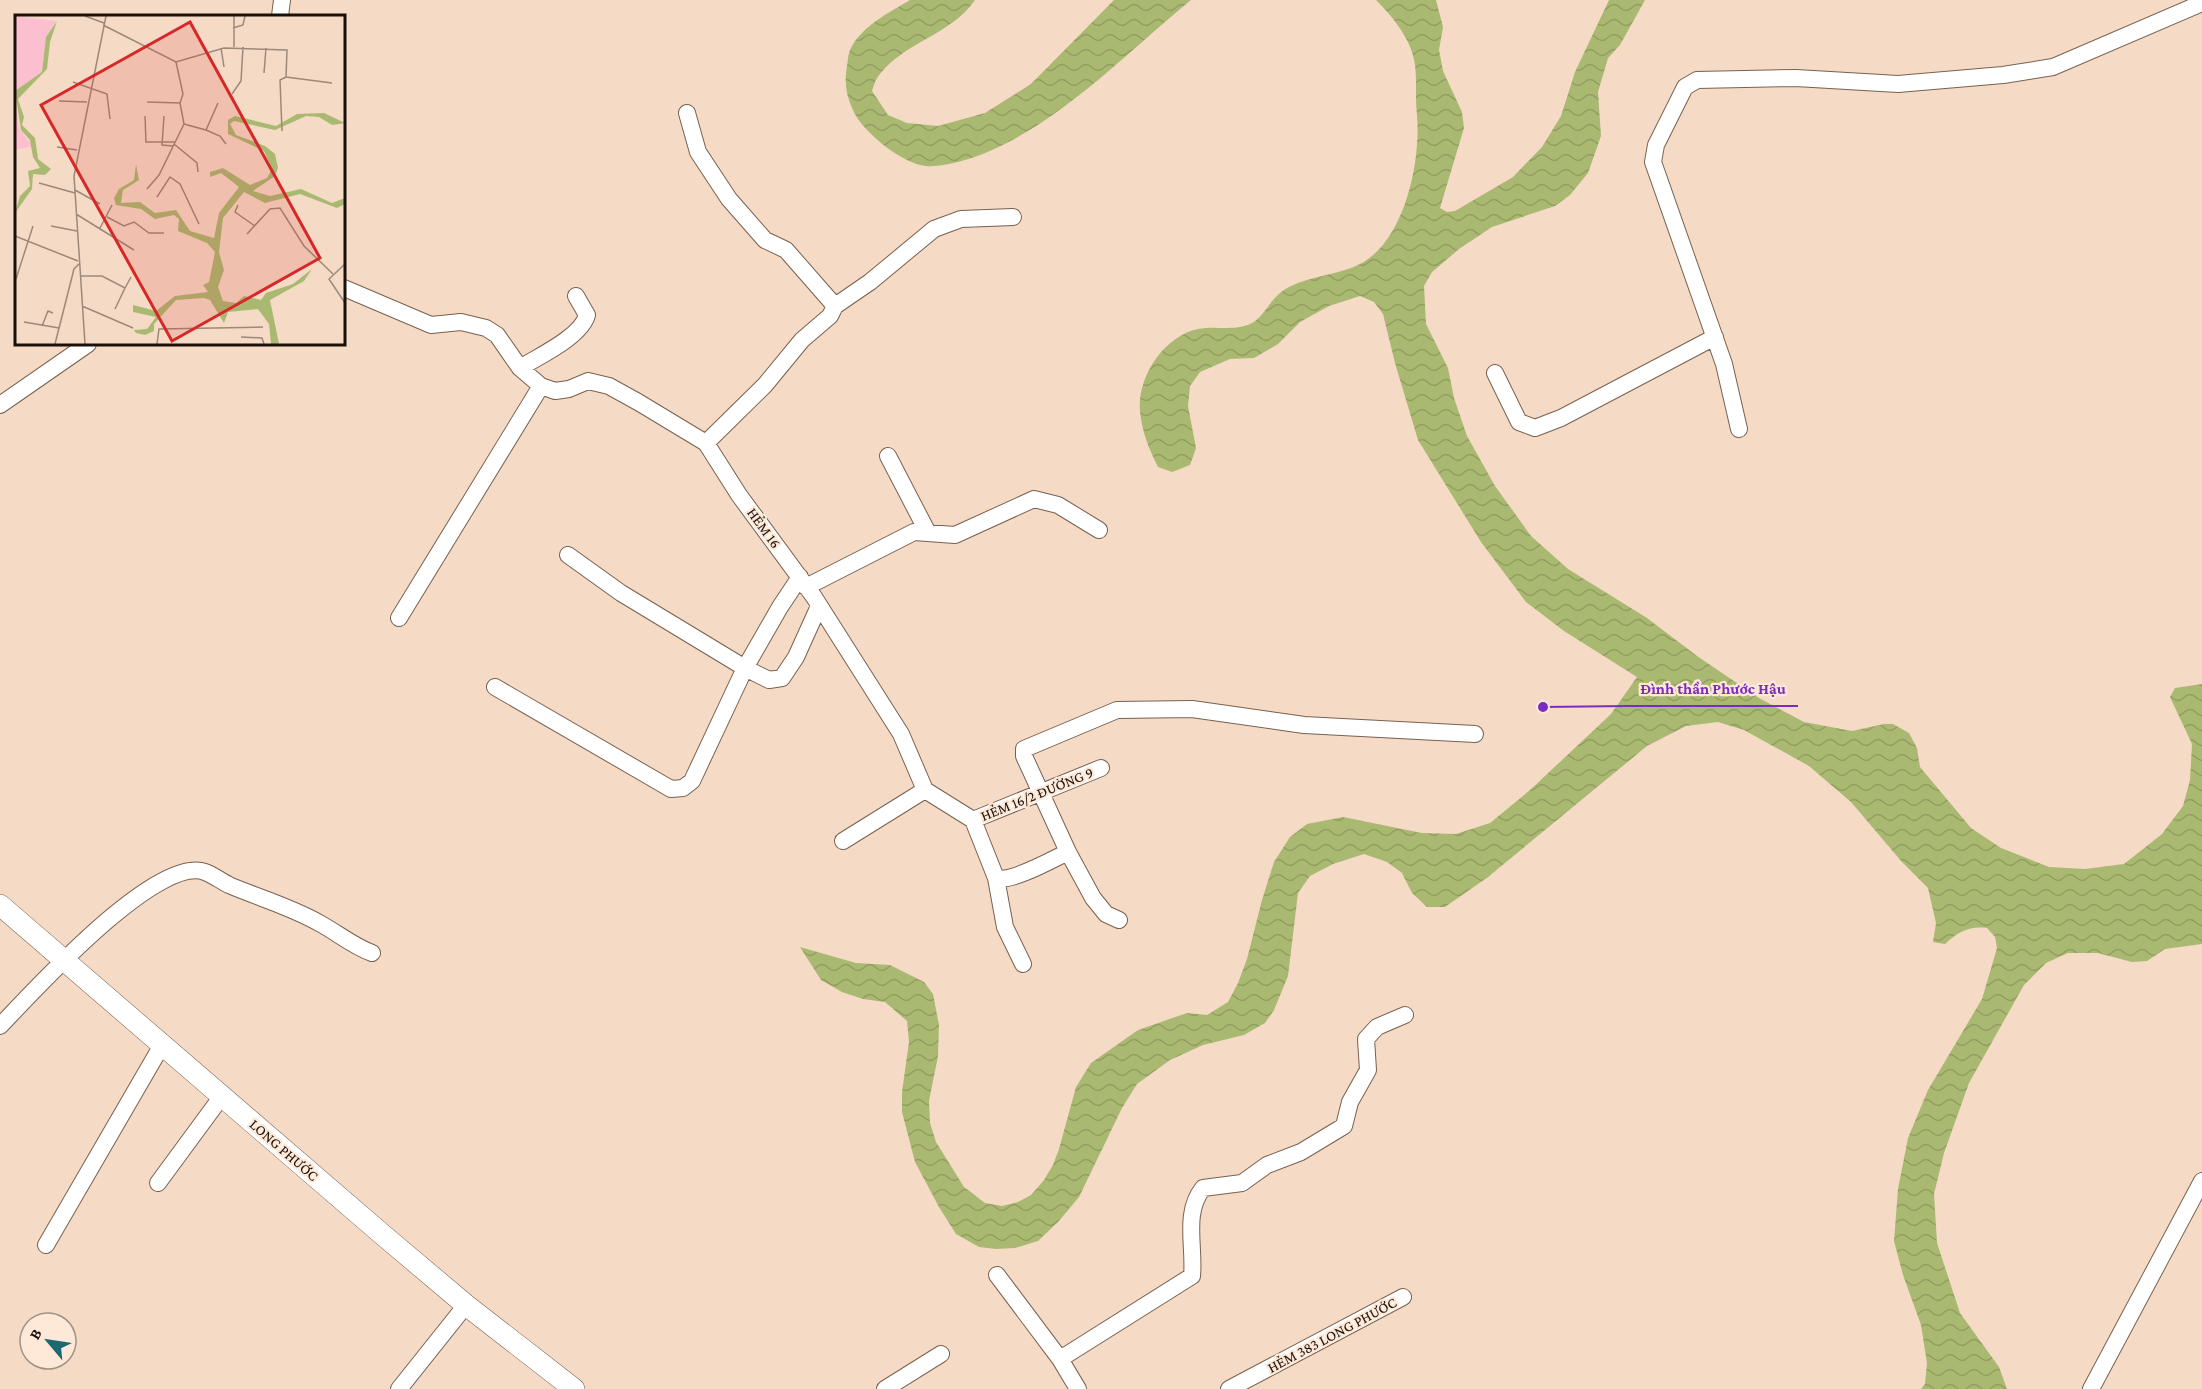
<svg xmlns="http://www.w3.org/2000/svg" width="2202" height="1389" font-family="'Crimson Pro',serif">
<defs>
<pattern id="water-waves" width="16" height="10" patternUnits="userSpaceOnUse" patternTransform="scale(1.5)"><rect width="16" height="10" fill="#aab971"/><path d="M0 5q4-4 8 0t8 0" fill="none" stroke="#929e60"/></pattern>
</defs>
<rect width="100%" height="100%" fill="#f5dac6"/>
<path fill="url(#water-waves)" d="M 910,0 L 975,0 C 952,34 905,42 880,74 C 876,78 874,85 872,91 L 888,115 L 907,123 L 938,126 L 985,113 L 1031,84 L 1114,0 L 1191,0 C 1121,57 1040,145 949,164 C 942,165 933,167 926,166 C 903,164 862,132 853,110 C 846,96 844,81 847,66 C 848,61 848,53 851,48 C 863,25 889,13 910,0 Z
M 1376,0 L 1436,0 L 1443,27 L 1439,50 L 1443,71 L 1462,112 L 1464,128 L 1440,208 L 1447,212 L 1455,211 L 1513,177 L 1542,147 L 1561,116 L 1575,72 L 1609,0 L 1645,0 L 1620,45 L 1608,58 L 1598,92 L 1601,136 L 1588,173 L 1570,195 L 1555,206 L 1492,227 L 1459,249 L 1432,272 L 1424,286 L 1426,324 L 1448,368 L 1454,398 L 1467,436 L 1495,486 L 1531,536 L 1568,569 L 1647,618 L 1697,656 L 1759,698 L 1804,722 L 1852,731 L 1884,724 L 1893,724 L 1909,733 L 1917,748 L 1920,767 L 1971,828 L 2001,848 L 2049,867 L 2085,869 L 2124,864 L 2162,834 L 2183,806 L 2190,780 L 2192,744 L 2170,697 L 2175,688 L 2202,684 L 2202,944 L 2165,949 L 2147,961 L 2132,962 L 2098,953 L 2068,953 L 2046,963 L 2024,985 L 1969,1083 L 1944,1153 L 1934,1194 L 1937,1243 L 1960,1313 L 1999,1367 L 2007,1389 L 1921,1389 L 1925,1384 L 1927,1363 L 1921,1325 L 1903,1275 L 1894,1241 L 1898,1189 L 1908,1138 L 1928,1090 L 1982,999 L 1997,948 L 1995,937 L 1987,928 C 1969,926 1958,932 1945,944 L 1933,942 L 1936,923 L 1928,888 L 1902,862 L 1851,802 L 1809,766 L 1744,730 L 1718,722 L 1686,726 L 1647,746 L 1488,877 L 1445,907 L 1427,907 L 1412,893 L 1402,873 L 1387,862 L 1364,854 L 1333,864 L 1310,876 L 1298,893 L 1288,976 L 1274,1010 L 1265,1023 L 1244,1035 L 1203,1045 L 1170,1060 L 1137,1084 L 1122,1108 L 1079,1197 L 1058,1222 L 1038,1241 L 1015,1248 L 996,1249 L 979,1247 L 956,1234 L 939,1207 L 915,1162 L 902,1112 L 902,1092 L 909,1042 L 907,1021 L 885,1002 L 863,999 L 842,992 L 821,980 L 800,947 L 856,963 L 890,965 L 924,982 L 933,994 L 939,1025 L 938,1056 L 929,1101 L 930,1123 L 936,1142 L 964,1187 L 985,1203 L 1002,1206 L 1018,1202 L 1031,1195 L 1044,1180 L 1053,1165 L 1059,1149 L 1076,1087 L 1091,1063 L 1138,1030 L 1187,1013 L 1207,1015 L 1228,1002 L 1238,983 L 1247,959 L 1262,900 L 1274,862 L 1290,837 L 1307,824 L 1343,817 L 1422,833 L 1456,834 L 1490,823 L 1529,791 L 1611,714 L 1637,677 L 1564,631 L 1526,602 L 1481,542 L 1418,440 L 1395,363 L 1383,314 L 1374,302 L 1360,296 L 1329,306 L 1300,322 L 1278,344 L 1254,358 L 1230,359 L 1200,372 L 1190,386 L 1188,406 L 1196,448 L 1190,465 L 1172,472 L 1158,467 C 1149,449 1142,432 1140,411 C 1137,377 1164,336 1198,329 C 1216,325 1235,332 1252,323 C 1266,315 1271,295 1291,286 C 1312,276 1341,274 1360,264 C 1405,241 1421,161 1417,115 C 1415,98 1417,81 1415,65 C 1412,40 1393,17 1376,0 Z"/>
<g fill="none" stroke-linecap="round" stroke-linejoin="round">
<defs>
<path id="minor" d="M 280,16 L 282,0
M 687,113 L 698,152 L 729,199 L 765,240 L 786,250 L 835,306 L 830,316 L 802,340 L 765,385 L 706,443
M 344,288 L 431,325 L 461,322 L 486,328 L 497,335 L 520,368 L 541,386 L 555,391 L 569,389 L 588,381 L 609,386 L 638,402 L 706,443 L 739,495 L 814,597 L 901,734 L 925,790 L 973,820 L 996,878 L 1005,927 L 1023,964
M 835,306 L 870,282 L 934,229 L 961,219 L 1013,217
M 520,368 C 539,356 581,337 587,315 L 576,296
M 1495,373 L 1519,422 L 1535,428 L 1561,418 L 1715,337
M 0,405 L 88,344
M 1739,429 L 1724,364 L 1653,162 L 1656,145 L 1685,87 L 1697,80 L 1796,78 L 1898,84 L 2003,75 L 2053,67 L 2202,3
M 888,456 L 928,533
M 568,555 L 621,593 L 745,668 L 769,680 L 782,678 L 796,657 L 819,606
M 806,587 L 914,532 L 955,535 L 1034,499 L 1058,505 L 1099,530
M 399,618 L 541,386
M 495,687 L 671,789 L 683,788 L 692,781 L 745,668 L 780,607 L 800,577
M 973,820 L 1101,768
M 843,841 L 925,790
M 996,878 C 1011,883 1053,859 1068,852
M 1119,920 L 1106,914 L 1093,898 L 1068,852 L 1024,756 L 1024,749 L 1117,710 L 1192,709 L 1304,725 L 1475,734
M 0,1026 C 32,993 157,854 205,872 C 213,875 221,881 229,885 C 259,898 292,907 321,924 C 339,934 353,946 372,953
M 158,1183 L 222,1096
M 46,1245 L 162,1045
M 997,1275 L 1060,1359 L 1078,1389
M 1060,1359 L 1192,1276 C 1195,1247 1183,1213 1203,1188 L 1242,1183 L 1267,1165 L 1301,1152 L 1344,1126 L 1350,1102 L 1368,1070 L 1366,1039 L 1377,1027 L 1405,1015
M 399,1389 L 466,1305
M 885,1389 L 941,1354
M 1229,1389 L 1403,1297
M 2091,1389 L 2202,1181"/>
<path id="tertiary" d="M 0,905 L 383,1235 L 466,1305 L 574,1389"/>
</defs>
<use href="#minor" stroke="#78614f" stroke-width="18"/>
<use href="#tertiary" stroke="#78614f" stroke-width="22"/>
<use href="#minor" stroke="#fff" stroke-width="16"/>
<use href="#tertiary" stroke="#fff" stroke-width="21"/>
</g>
<g text-anchor="middle" stroke-width="4.5" stroke-linejoin="round" paint-order="stroke">
<g font-size="15" fill="#191009" stroke="#fee9d8">
<text transform="translate(764 528) rotate(54)" y="5">HẺM 16</text>
<text transform="translate(1037 794) rotate(-22)" y="5">HẺM 16/2 ĐƯỜNG 9</text>
<text transform="translate(284 1150) rotate(41)" y="5">LONG PHƯỚC</text>
<text transform="translate(1332 1335) rotate(-28)" y="5">HẺM 383 LONG PHƯỚC</text>
</g>
</g>
<g transform="translate(15 15)">
<rect width="330" height="330" fill="#f5dac6"/>
<path d="M 0,1 L 41,6 L 31,22 L 27,57 L 0,76 ZM 0,89 L 5,115 L 18,131 L 0,135 Z" fill="#fbbfd0"/>
<path d="M 42,6 L 35,27 L 32,54 L 3,84 L 9,102 L 7,110 L 20,123 L 23,144 L 36,154 L 30,160 L 18,159 L 17,174 L 0,198 L 5,181 L 15,171 L 13,156 L 25,153 L 18,142 L 15,125 L 6,115 L 0,76 L 27,57 L 31,22 ZM 309,98 L 330,108 L 317,110 L 304,102 L 291,101 L 260,115 L 219,106 L 215,109 L 221,120 L 250,131 L 260,139 L 263,153 L 260,161 L 238,176 L 255,181 L 286,174 L 317,188 L 330,183 L 330,189 L 322,193 L 285,179 L 250,188 L 229,177 L 208,203 L 204,237 L 209,255 L 203,272 L 208,286 L 221,288 L 229,281 L 246,285 L 251,278 L 278,269 L 297,254 L 289,266 L 255,285 L 264,329 L 256,329 L 254,309 L 243,294 L 213,297 L 209,308 L 195,285 L 189,283 L 161,285 L 139,309 L 139,316 L 130,320 L 121,318 L 119,315 L 132,314 L 141,302 L 118,297 L 118,290 L 141,296 L 160,281 L 193,277 L 188,270 L 194,267 L 200,237 L 192,228 L 163,216 L 164,204 L 159,200 L 140,204 L 126,194 L 101,190 L 99,183 L 104,174 L 119,165 L 121,149 L 124,165 L 108,175 L 106,188 L 125,187 L 140,198 L 161,195 L 175,216 L 199,223 L 204,198 L 224,172 L 206,158 L 195,162 L 195,157 L 208,153 L 235,170 L 252,163 L 257,154 L 249,136 L 213,119 L 213,105 L 220,101 L 261,111 L 282,99 Z" fill="#aab971"/>
<path fill="none" stroke="#9d897a" stroke-width="1.5" d="M 70,1 L 89,8M 219,1 L 219,32M 88,10 L 161,47 L 209,33 L 272,35 L 271,62 L 265,65 L 267,116M 218,13 L 228,10 L 230,1M 206,33 L 209,52M 249,58 L 251,33M 271,62 L 317,68M 58,67 L 92,79 L 95,104M 217,79 L 226,66 L 228,32M 44,86 L 72,87M 132,87 L 165,88M 130,101 L 131,127 L 160,127M 149,101 L 147,130 L 158,131M 169,109 L 191,115 L 203,88M 191,115 L 205,121 L 211,129M 159,129 L 182,148 L 183,157M 42,132 L 62,135M 24,168 L 60,178M 132,174 L 144,160 L 169,109 L 165,88 L 168,79 L 161,47M 60,175 L 85,189M 142,182 L 155,162 L 165,169 L 184,209M 223,190 L 220,197 L 240,211M 61,199 L 119,235M 92,202 L 109,211 L 119,207 L 134,218 L 149,218M 36,211 L 62,216M 85,213 L 97,190M 232,219 L 255,194 L 265,193 L 289,231 L 318,259M 0,221 L 63,246M 330,249 L 314,264 L 330,288M 65,261 L 87,261 L 110,273 L 116,262M 1,264 L 18,211M 67,291 L 118,313M 100,294 L 110,273M 9,307 L 44,313M 27,311 L 33,296 L 38,298M 226,322 L 247,323 L 249,329M 40,329 L 59,254 L 64,249M 70,329 L 59,161 L 91,1M 142,329 L 144,314 L 248,312"/>
<path fill="#d62828" fill-opacity="0.15" stroke="#d62828" stroke-width="3" d="M 175,7 L 305,243 L 157,326 L 26,90 Z"/>
<rect width="330" height="330" fill="none" stroke="#191009" stroke-width="3"/>
</g>
<path fill="none" stroke="#7b2cbf" stroke-width="2" d="M1543 707L1628 706H1798"/>
<circle fill="#7b2cbf" stroke="#fee9d8" stroke-width="2" cx="1543" cy="707" r="6"/>
<g font-size="16" text-anchor="middle" font-weight="bold" fill="#7b2cbf" stroke="#fee9d8" stroke-width="4.5" stroke-linejoin="round" paint-order="stroke">
<text x="1713" y="694">Đình thần Phước Hậu</text>
</g>
<g transform="translate(48 1341) rotate(299)"><circle r="28" fill="#fee9d8" stroke="#a29285" stroke-width="1.5"/>
<path d="M0-4.5L10 22L0 15L-10 22Z" fill="#1d6972"/>
<text y="-9" font-size="16" font-weight="bold" text-anchor="middle" fill="#191009">B</text>
</g>
</svg>
